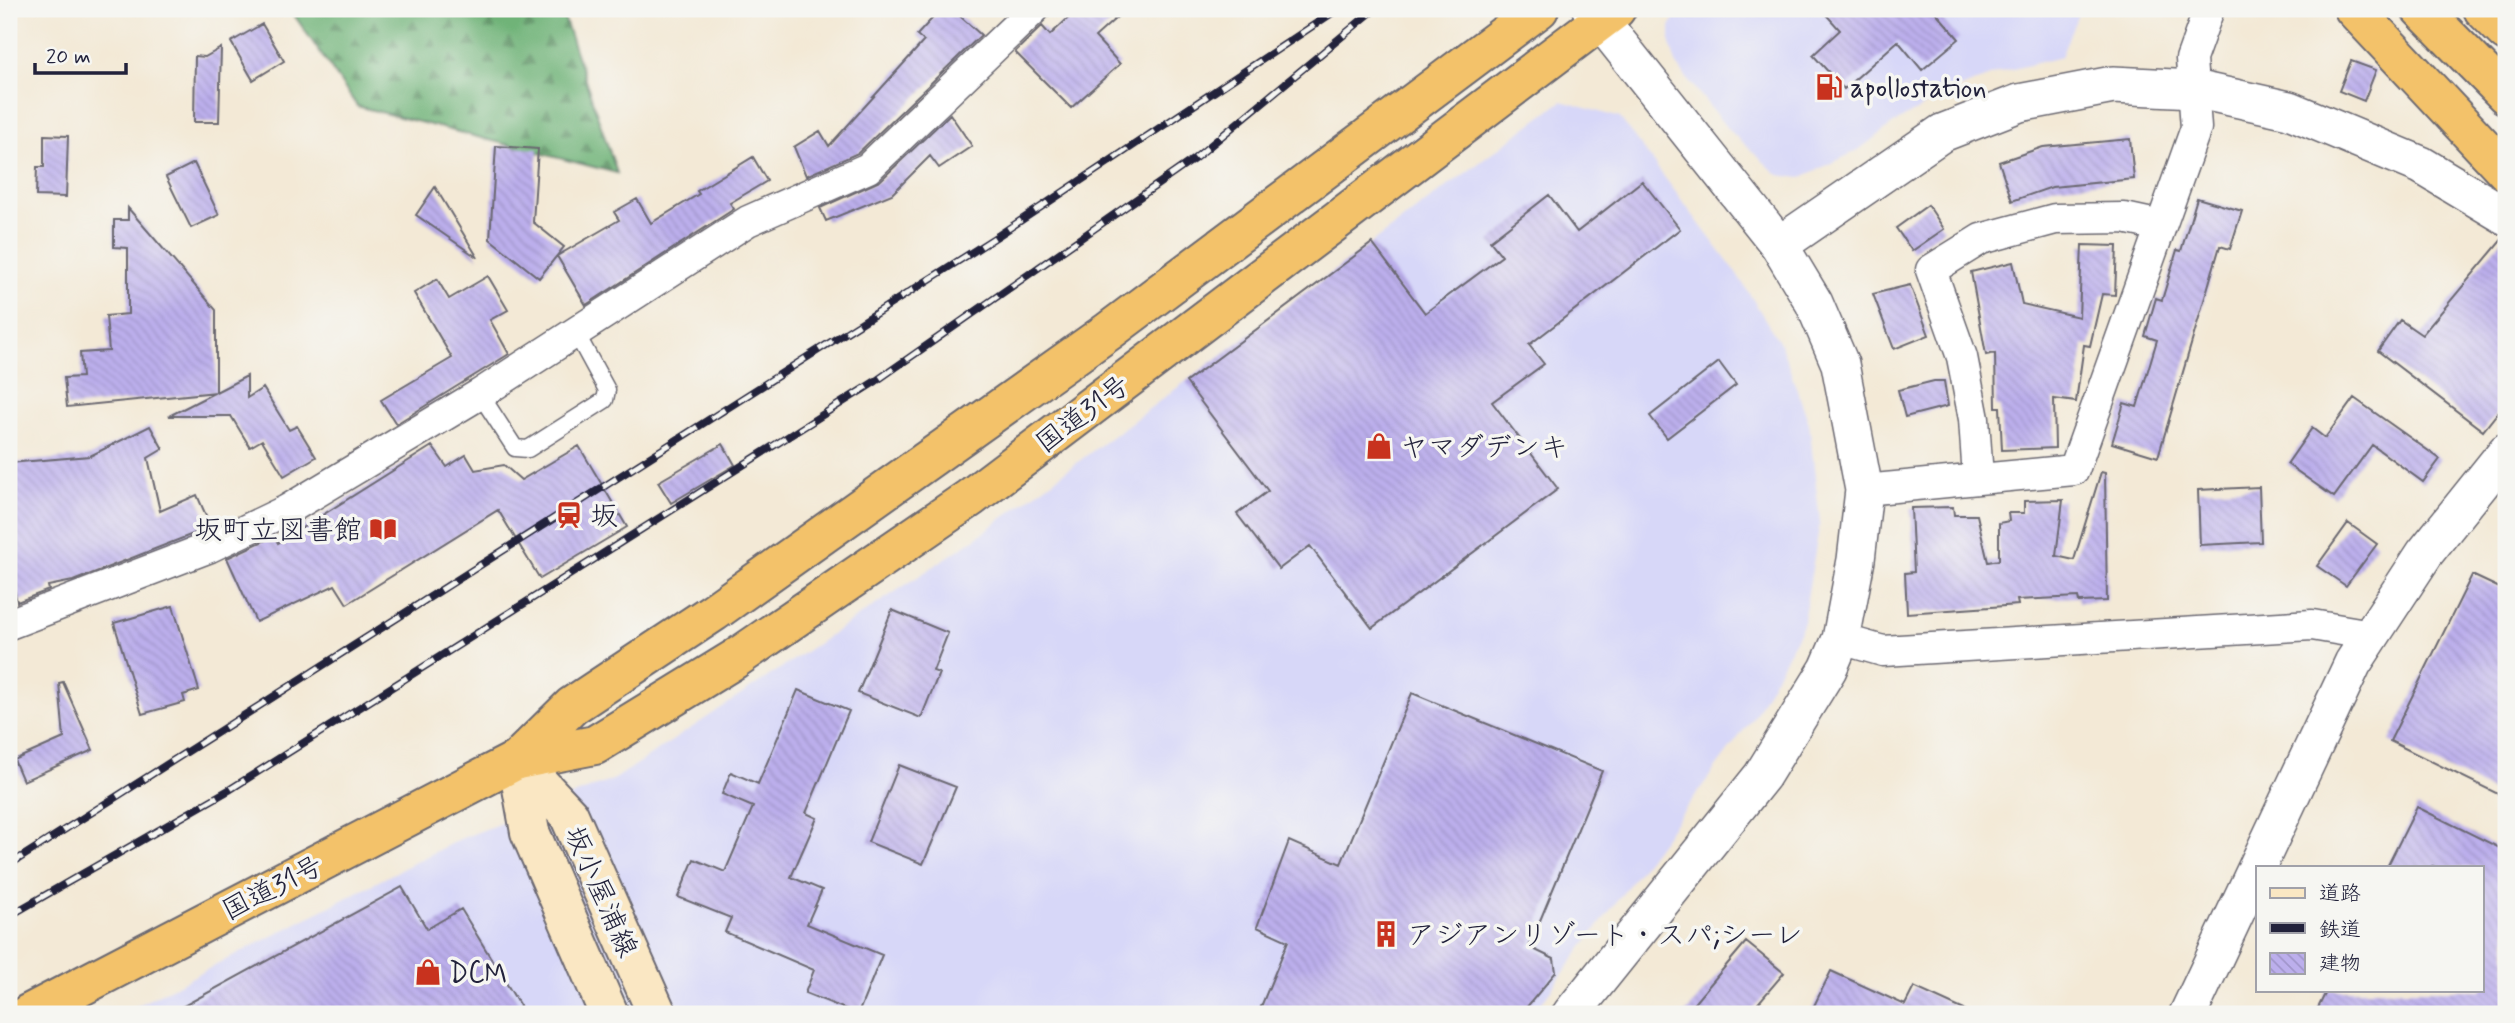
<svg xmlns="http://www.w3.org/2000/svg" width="2515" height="1023" font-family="Mynerve,'Klee One',sans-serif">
<defs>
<pattern id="forest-firs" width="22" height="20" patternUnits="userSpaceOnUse" patternTransform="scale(1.75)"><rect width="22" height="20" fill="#6fb378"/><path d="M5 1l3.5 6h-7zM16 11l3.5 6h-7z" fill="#5b9164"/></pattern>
<pattern id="building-back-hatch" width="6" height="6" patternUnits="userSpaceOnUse" patternTransform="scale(1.75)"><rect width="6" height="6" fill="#bcafec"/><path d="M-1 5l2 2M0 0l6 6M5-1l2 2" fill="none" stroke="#a196cb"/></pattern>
</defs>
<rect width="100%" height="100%" fill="#f6f6f2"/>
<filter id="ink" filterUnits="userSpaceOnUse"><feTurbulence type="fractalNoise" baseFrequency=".0143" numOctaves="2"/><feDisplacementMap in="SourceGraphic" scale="14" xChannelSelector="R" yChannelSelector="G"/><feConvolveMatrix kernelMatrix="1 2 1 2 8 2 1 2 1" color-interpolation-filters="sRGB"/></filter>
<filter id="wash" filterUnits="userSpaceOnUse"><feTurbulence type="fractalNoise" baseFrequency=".00686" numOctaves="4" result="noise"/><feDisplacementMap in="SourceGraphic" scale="28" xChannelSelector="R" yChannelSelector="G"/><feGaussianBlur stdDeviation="1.57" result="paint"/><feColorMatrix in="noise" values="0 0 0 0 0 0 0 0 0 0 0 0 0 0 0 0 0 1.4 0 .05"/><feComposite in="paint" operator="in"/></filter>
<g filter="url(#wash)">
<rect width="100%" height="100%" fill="#f3e9d6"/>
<path fill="#d7d7f8" d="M 1678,9 L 2080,9 L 2061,57 L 1997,73 L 1940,97 L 1892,125 L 1857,151 L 1800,178 L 1778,175 L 1727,128 L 1686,77 L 1676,63 L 1670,44 L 1670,27 Z
M 1562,101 L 1620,118 L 1737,274 L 1781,345 L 1809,423 L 1820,522 L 1802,627 L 1755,715 L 1533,1014 L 121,1014 L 460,839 L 615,779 L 976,538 Z"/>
<path fill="url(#forest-firs)" stroke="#486a5a" stroke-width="2" d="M 290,9 L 561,9 L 617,173 L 357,106 Z"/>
<g id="blocks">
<path fill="url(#building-back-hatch)" d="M 941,9 L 952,9 L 981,35 L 858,153 L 806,176 L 794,147 L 820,131 L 829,146 L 924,41 L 917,35 Z
M 1078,9 L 1126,9 L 1095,37 L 1120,64 L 1071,108 L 1015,52 L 1042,26 L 1050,35 Z
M 1821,9 L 1933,9 L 1959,39 L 1922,70 L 1898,41 L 1844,89 L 1813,55 L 1840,30 Z
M 262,24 L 284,61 L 253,80 L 231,42 Z
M 221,48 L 219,122 L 194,122 L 195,56 L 205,57 Z
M 2351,61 L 2376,70 L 2364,101 L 2339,91 Z
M 950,114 L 972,146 L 939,168 L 930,156 L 892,194 L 826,221 L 820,208 L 880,181 Z
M 44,135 L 68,136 L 66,197 L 36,196 L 37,167 L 44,167 Z
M 2130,139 L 2134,179 L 2052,187 L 2012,201 L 1999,162 L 2043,147 Z
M 496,146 L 538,149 L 533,222 L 564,247 L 539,278 L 490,239 Z
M 753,157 L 767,181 L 730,203 L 734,209 L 586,305 L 557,256 L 619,220 L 614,212 L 637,199 L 651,223 L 699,194 L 697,191 Z
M 194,163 L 219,215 L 191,228 L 166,177 Z
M 1642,181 L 1680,229 L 1529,345 L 1544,364 L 1492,402 L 1558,489 L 1372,628 L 1310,546 L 1279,569 L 1237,514 L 1268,491 L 1186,382 L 1372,243 L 1425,313 L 1502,256 L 1490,241 L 1549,195 L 1577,232 Z
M 435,187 L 478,258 L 416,215 Z
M 2197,198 L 2242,211 L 2230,249 L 2220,246 L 2158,457 L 2112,443 L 2124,403 L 2137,407 L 2157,340 L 2145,336 L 2156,298 L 2162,300 L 2177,250 L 2181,251 Z
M 1928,205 L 1944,229 L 1912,251 L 1896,228 Z
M 128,208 L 216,310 L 216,392 L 67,407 L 64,378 L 82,377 L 80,353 L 109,351 L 106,316 L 128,314 L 128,248 L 114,247 L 114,220 L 128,220 Z
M 2504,237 L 2506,402 L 2483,431 L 2378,351 L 2400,320 L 2422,335 Z
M 2082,245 L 2117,246 L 2115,295 L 2102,294 L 2090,346 L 2084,345 L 2076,402 L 2054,399 L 2055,448 L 2002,450 L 2000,407 L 1996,407 L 1995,353 L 1986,355 L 1971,272 L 2013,262 L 2022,304 L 2079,317 Z
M 488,276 L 508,310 L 490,320 L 509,354 L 396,424 L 381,400 L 452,358 L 414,293 L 437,279 L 449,299 Z
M 1910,285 L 1929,335 L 1894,349 L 1873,294 Z
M 1719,362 L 1736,385 L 1667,438 L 1650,416 Z
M 247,376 L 247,398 L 263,388 L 289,430 L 297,426 L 316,457 L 284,476 L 262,440 L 250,447 L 231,416 L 169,416 Z
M 1934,381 L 1944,381 L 1948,406 L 1905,417 L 1898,390 Z
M 2354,398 L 2440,459 L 2423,482 L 2372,445 L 2334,497 L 2287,464 L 2312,428 L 2325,438 Z
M 150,426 L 163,449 L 148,458 L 160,511 L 197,495 L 211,527 L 73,581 L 48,586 L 49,590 L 17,602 L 9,567 L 9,463 L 90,456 Z
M 723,444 L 735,465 L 671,503 L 658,482 Z
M 432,446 L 447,467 L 466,455 L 475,470 L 504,465 L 521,480 L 579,446 L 627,527 L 540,579 L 498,510 L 347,604 L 335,585 L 256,622 L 227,558 L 274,536 L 278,543 Z
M 2101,472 L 2105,473 L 2107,601 L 2079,602 L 2078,597 L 2017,600 L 2018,605 L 1907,613 L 1905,573 L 1914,572 L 1911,508 L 1953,507 L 1954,515 L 1977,515 L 1988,562 L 1999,560 L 1999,523 L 2009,521 L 2008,513 L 2024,513 L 2024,501 L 2063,500 L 2056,556 L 2074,560 Z
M 2259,487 L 2261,542 L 2200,545 L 2198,490 Z
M 2348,523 L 2377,544 L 2346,586 L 2317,566 Z
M 2472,575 L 2506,591 L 2506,798 L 2390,741 Z
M 173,606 L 199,690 L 183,695 L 185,702 L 142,714 L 114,623 Z
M 892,610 L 948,633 L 933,671 L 939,673 L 921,718 L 858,693 Z
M 63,682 L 93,750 L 23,781 L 14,760 L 64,738 L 59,683 Z
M 798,690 L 849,711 L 806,813 L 817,818 L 791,877 L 822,890 L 807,924 L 882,955 L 858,1014 L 805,993 L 814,970 L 725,932 L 731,918 L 678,897 L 694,859 L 725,872 L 753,807 L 722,794 L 731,772 L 758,784 Z
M 1412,693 L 1602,771 L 1529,947 L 1554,959 L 1556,972 L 1521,1014 L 1258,1014 L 1288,941 L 1257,927 L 1289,841 L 1341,864 Z
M 899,765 L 956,787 L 923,864 L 868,842 Z
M 2417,807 L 2506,851 L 2506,1014 L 2315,1014 L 2327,990 L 2482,990 L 2482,867 L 2387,867 Z
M 402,887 L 427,929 L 461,909 L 525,1014 L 169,1014 Z
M 1746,942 L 1784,973 L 1749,1014 L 1685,1014 Z
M 1831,971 L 1905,1005 L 1914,987 L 1973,1014 L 1810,1014 Z"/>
</g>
</g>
<g filter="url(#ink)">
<use href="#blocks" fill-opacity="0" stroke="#6b6871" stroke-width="2"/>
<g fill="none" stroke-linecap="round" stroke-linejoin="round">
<defs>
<path id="service" d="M 480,394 L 515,448 L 528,449 L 605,400 L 607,390 L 576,333"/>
<path id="minor" d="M 1978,478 L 1974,419 L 1962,357 L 1931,270 L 1981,239 L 2055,219 L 2124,218 L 2161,226
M 1864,490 L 2074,470 L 2196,128 L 2191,59 L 2209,9
M 9,624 L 210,547 L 287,510 L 480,394 L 748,221 L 868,168 L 1034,9
M 1841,639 L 1883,651 L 2312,625 L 2371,635"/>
<path id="tertiary" d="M 1779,245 L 1942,133 L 2019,103 L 2113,85 L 2194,89 L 2289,110 L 2421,165 L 2506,216
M 1571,1014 L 1762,776 L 1828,669 L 1841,639 L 1856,560 L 1864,490 L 1840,364 L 1814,303 L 1779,245 L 1591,9
M 2188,1014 L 2353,663 L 2425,553 L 2506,452"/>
<path id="secondary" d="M 517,760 L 569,815 L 657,1014
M 517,760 L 530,832 L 609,1014"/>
<path id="trunk" d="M 517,760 L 572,706 L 714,612 L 1109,331 L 1539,9
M 28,1014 L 517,760 L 595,745 L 735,659 L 970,498 L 1616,9"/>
<path id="motorway" d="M 2354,9 L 2506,171
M 2421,9 L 2506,95
M 2483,9 L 2506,32"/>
</defs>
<use href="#service" stroke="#6b6871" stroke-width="19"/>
<use href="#minor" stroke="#6b6871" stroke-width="33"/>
<use href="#tertiary" stroke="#6b6871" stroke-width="40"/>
<use href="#secondary" stroke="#6b6871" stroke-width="42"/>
<use href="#trunk" stroke="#6b6871" stroke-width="42"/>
<use href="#motorway" stroke="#6b6871" stroke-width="42"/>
<use href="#service" stroke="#fff" stroke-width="16"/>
<use href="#minor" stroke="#fff" stroke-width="30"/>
<use href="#tertiary" stroke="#fff" stroke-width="37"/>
<use href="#secondary" stroke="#fae7c3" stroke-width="38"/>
<use href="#trunk" stroke="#f3c26a" stroke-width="38"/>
<use href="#motorway" stroke="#f3c26a" stroke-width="38"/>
<defs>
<path id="rail" d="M 9,865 L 999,235 L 1338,9
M 9,916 L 229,790 L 876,381 L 1194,159 L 1375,9"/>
</defs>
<use href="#rail" stroke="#22223b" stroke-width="8"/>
<use href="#rail" stroke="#f6f6f2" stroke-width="5" stroke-dasharray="16" stroke-linecap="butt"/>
</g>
</g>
<defs>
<symbol id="fuel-bare" viewBox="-9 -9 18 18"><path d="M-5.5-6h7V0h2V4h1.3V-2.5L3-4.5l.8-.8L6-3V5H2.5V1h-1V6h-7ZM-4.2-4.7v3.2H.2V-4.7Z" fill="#c8321e" stroke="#f6f6f2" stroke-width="2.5" paint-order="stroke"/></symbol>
<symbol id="shop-bare" viewBox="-9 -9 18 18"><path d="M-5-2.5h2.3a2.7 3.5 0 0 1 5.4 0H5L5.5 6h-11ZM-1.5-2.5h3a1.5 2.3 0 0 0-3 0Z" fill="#c8321e" stroke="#f6f6f2" stroke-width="2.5" paint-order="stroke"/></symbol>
<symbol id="station-bare" viewBox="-9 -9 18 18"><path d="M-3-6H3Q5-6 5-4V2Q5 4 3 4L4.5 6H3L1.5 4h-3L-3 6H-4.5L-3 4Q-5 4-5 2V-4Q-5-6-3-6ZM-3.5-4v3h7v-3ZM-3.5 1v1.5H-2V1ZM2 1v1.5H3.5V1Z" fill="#c8321e" stroke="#f6f6f2" stroke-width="2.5" paint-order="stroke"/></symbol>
<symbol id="library-bare" viewBox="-9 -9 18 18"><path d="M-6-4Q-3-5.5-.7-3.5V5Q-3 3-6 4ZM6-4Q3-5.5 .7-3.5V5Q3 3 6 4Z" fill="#c8321e" stroke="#f6f6f2" stroke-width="2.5" paint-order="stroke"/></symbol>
<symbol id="building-bare" viewBox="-9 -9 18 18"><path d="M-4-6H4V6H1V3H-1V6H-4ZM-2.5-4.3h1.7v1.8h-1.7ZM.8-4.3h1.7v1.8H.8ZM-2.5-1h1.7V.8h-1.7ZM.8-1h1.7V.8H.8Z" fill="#c8321e" stroke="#f6f6f2" stroke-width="2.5" paint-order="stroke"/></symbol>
</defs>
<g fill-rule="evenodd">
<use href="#fuel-bare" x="1810" y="68" width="38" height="38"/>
<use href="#shop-bare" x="1360" y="427" width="38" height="38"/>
<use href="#station-bare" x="550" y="496" width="38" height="38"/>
<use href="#library-bare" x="364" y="510" width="38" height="38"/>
<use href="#building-bare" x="1367" y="915" width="38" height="38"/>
<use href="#shop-bare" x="409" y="953" width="38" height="38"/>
</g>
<g text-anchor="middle" stroke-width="7" stroke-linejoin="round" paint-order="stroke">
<g font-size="28" fill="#22223b" stroke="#f6f6f2" text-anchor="start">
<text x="1850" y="97">apollostation</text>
<text x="1400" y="456">ヤマダデンキ</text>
<text x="590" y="525">坂</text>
<text x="362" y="539" text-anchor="end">坂町立図書館</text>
<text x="1407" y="944">アジアンリゾート・スパ;シーレ</text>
<text x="449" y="982">DCM</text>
</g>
<g font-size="28" fill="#22223b" stroke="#f6f6f2">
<text transform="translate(1082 413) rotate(-37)" y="10">国道31号</text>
<text transform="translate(272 887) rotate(-27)" y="10">国道31号</text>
<text transform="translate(602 891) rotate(66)" y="10">坂小屋浦線</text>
</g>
</g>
<rect width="2515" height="1023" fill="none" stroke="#f6f6f2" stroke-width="35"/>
<rect x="2256" y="866" width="228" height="126" fill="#f6f6f2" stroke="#a1a1a9" stroke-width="2"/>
<rect x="2270" y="888" width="35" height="10" fill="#fae7c3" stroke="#a1a1a9" stroke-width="2"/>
<text x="2319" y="900" font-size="21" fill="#22223b">道路</text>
<rect x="2270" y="923" width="35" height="10" fill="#22223b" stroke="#a1a1a9" stroke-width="2"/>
<text x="2319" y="936" font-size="21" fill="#22223b">鉄道</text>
<rect x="2270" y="953" width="35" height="21" fill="url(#building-back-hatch)" stroke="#a1a1a9" stroke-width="2"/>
<text x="2319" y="970" font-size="21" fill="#22223b">建物</text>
<path d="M35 63v10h91v-10" fill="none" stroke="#22223b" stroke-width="3.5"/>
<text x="46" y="63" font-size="21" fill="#22223b" stroke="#f6f6f2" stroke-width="5" paint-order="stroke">20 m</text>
</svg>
